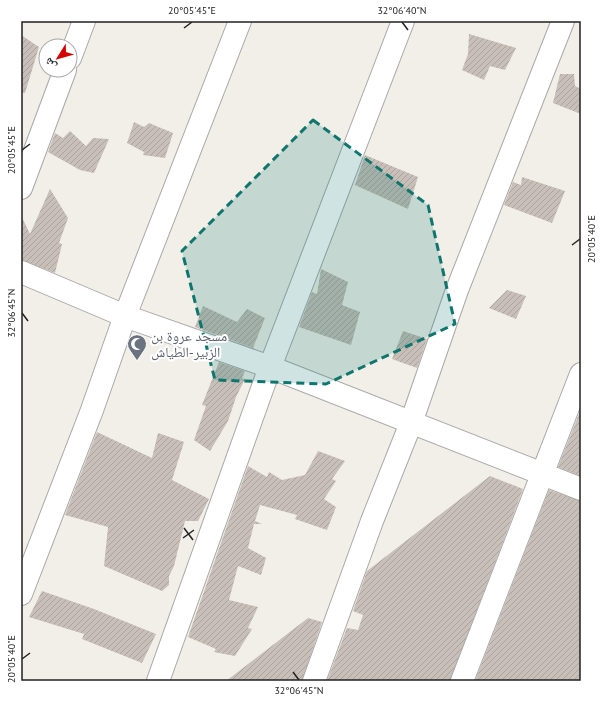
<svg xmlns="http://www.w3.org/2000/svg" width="602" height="702" font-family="'PT Sans','Noto Naskh Arabic',sans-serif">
<defs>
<pattern id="building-hatch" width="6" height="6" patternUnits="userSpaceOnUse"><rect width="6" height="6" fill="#c7bfb8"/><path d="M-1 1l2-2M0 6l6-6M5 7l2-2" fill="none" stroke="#aba49e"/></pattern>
</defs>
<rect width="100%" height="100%" fill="#f2efe9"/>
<path fill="url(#building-hatch)" d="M 469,34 L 516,48 L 505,70 L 490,66 L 484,80 L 462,70 L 468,54 Z
M 21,35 L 39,47 L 25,93 L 21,93 Z
M 560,74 L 574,74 L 575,86 L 581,89 L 581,114 L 553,103 Z
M 134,122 L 144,127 L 149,123 L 173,133 L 165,158 L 143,155 L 144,152 L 127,143 Z
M 70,131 L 86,146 L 93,138 L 109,139 L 94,173 L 80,170 L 48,152 L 55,133 L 63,138 Z
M 365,155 L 418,177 L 408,209 L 355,185 Z
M 522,177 L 565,191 L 552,223 L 504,205 L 513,182 L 521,185 Z
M 50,189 L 68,218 L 59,243 L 62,244 L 55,273 L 21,260 L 21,215 L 30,234 Z
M 321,269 L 348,282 L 342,305 L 360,312 L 351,345 L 299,327 L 312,292 L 317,294 Z
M 507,290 L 526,296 L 516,319 L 489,308 Z
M 203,306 L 237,322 L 247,309 L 265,318 L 253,348 L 195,327 Z
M 403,331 L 427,339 L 417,368 L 392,359 Z
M 219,362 L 245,371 L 242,378 L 245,379 L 236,397 L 228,421 L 210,451 L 194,440 L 206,406 L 202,405 Z
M 581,409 L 581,476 L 558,467 Z
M 97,432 L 152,458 L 158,433 L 184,442 L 172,480 L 209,499 L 198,521 L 185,521 L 174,566 L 169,576 L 169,585 L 162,591 L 104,566 L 108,527 L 65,515 Z
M 318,451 L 345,461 L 332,479 L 336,481 L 324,499 L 336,507 L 327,530 L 295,519 L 297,515 L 260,505 L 255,521 L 262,524 L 254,524 L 248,548 L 266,558 L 261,575 L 238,566 L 229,600 L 258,607 L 248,628 L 252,629 L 235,656 L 214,652 L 216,649 L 188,637 L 248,466 L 267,477 L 269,472 L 282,480 L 305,475 Z
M 490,476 L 523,489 L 450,681 L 327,681 L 347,628 L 358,630 L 363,615 L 353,611 L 367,571 Z
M 549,490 L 581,501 L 581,681 L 475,681 Z
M 42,591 L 94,609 L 156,634 L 142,663 L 82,639 L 84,634 L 29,617 Z
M 308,618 L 322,622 L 302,681 L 226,681 Z"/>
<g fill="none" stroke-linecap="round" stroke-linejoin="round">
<defs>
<path id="minor" d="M 70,58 L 84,21
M 21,188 L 65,70
M 21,272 L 125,316 L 270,367 L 581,489
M 21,594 L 92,410 L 125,316 L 240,21
M 158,681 L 270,367 L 403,21
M 314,681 L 372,521 L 411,423 L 457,290 L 563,21
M 462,681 L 581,374"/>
</defs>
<use href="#minor" stroke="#a9a9a9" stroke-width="24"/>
<use href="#minor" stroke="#fff" stroke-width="22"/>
</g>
<path fill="#0f766e" fill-opacity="0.2" stroke="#0f766e" stroke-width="3" stroke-dasharray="8 5" stroke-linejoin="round" d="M 313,120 L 428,205 L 455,324 L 326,384 L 215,380 L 182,251 Z"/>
<path fill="none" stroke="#222" stroke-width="1.5" d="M 402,22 L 408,30M 184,28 L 192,22M 22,150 L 30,144M 572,245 L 580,239M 22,313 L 28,321M 184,528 L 193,540M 183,538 L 194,530M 22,659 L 30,653M 293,672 L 299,680"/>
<defs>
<symbol id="mosque-pin" viewBox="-11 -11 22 30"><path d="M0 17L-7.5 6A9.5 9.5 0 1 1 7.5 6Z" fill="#6b7280" stroke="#fff"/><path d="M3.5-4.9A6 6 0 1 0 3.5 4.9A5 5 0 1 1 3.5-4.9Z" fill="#fff"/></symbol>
</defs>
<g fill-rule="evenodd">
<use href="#mosque-pin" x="126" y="333" width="22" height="30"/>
</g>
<g text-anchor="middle" stroke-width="4" stroke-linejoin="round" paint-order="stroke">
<g font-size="14" fill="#5b616d" stroke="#fff" text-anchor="start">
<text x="151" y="341">مسجد عروة بن<tspan x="151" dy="16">الزبير-الطياش</tspan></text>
</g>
</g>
<rect width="602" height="702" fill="none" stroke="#ffffff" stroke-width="44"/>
<g transform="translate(58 58) rotate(233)"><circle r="19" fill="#ffffff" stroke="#a7a7a7"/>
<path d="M0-3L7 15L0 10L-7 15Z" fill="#d40000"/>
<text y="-6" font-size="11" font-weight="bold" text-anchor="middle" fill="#222222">ش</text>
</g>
<rect x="22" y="22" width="558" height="658" fill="none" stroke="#222" stroke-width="1.5"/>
<g font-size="10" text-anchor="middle" fill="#222">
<text x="192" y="14">20°05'45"E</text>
<text x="402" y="14">32°06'40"N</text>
<text transform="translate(11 150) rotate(-90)" y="4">20°05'45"E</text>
<text transform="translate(591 239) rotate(-90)" y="4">20°05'40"E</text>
<text transform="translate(11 313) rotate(-90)" y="4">32°06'45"N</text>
<text transform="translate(11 659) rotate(-90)" y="4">20°05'40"E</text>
<text x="299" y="694">32°06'45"N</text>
</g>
</svg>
